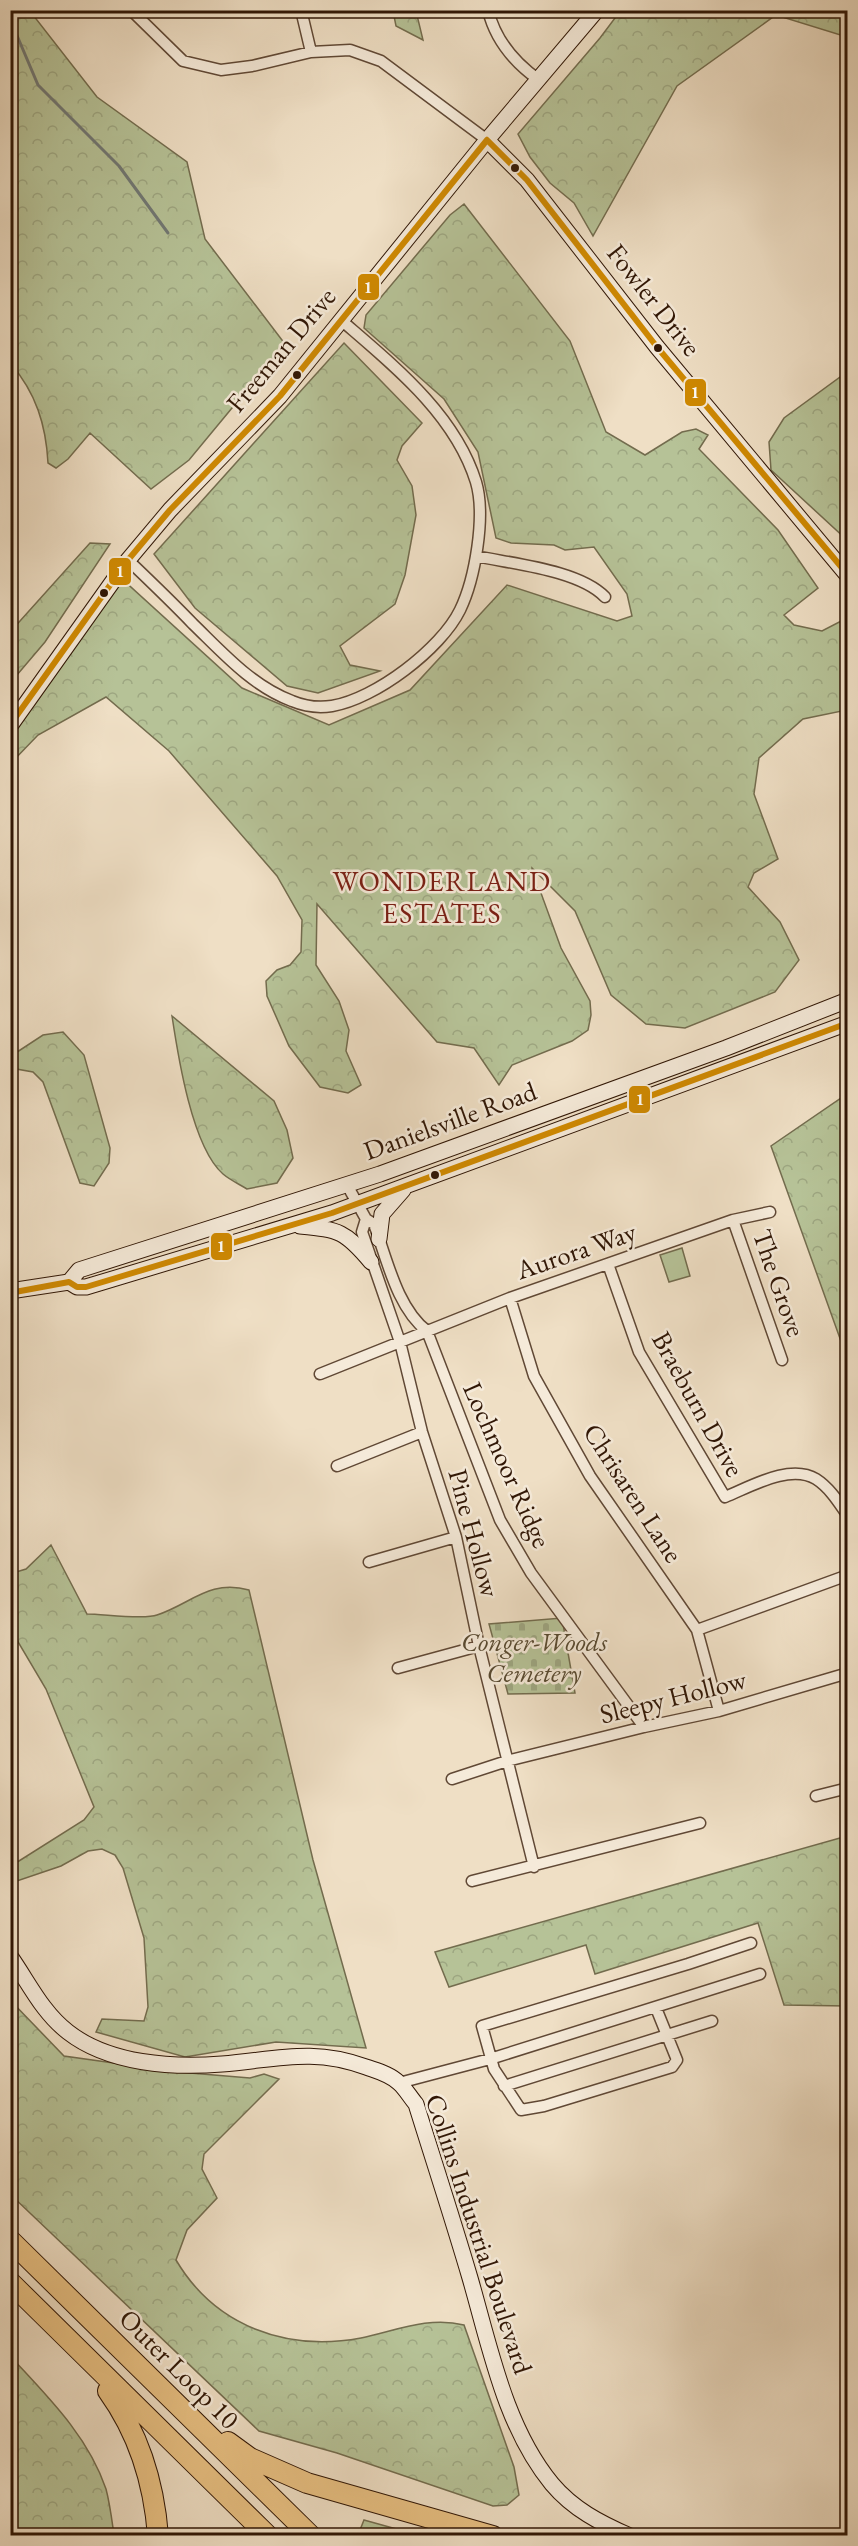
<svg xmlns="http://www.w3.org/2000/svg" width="858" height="2546" font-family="'EB Garamond',serif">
<defs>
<pattern id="forest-crowns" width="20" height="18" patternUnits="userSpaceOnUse" patternTransform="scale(1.5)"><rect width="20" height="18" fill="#b6c297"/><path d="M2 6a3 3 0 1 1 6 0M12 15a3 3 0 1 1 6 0" fill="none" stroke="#9da681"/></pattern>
<pattern id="cemetery-stones" width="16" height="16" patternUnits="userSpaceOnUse" patternTransform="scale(1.5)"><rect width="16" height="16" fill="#b6c297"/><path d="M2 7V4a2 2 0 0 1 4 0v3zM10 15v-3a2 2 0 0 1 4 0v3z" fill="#9da681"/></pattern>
</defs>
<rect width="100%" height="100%" fill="#efdfc5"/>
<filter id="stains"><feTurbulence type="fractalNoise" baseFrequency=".00333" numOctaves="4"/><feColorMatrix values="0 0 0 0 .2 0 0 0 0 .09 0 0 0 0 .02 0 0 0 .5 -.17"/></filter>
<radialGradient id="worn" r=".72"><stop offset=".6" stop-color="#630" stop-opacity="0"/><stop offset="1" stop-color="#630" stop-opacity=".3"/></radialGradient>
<path fill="url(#forest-crowns)" stroke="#736c4e" stroke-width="1.5" d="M 11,10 L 32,11 L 33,15 L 97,97 L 187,162 L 205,239 L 285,344 L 189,460 L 151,489 L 90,433 L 68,459 L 56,468 L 48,463 C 46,425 36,393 11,364 Z
M 621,10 L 847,11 L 847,37 L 776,15 L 677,86 L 593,236 L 574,203 L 550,183 L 530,157 L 518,134 L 600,38 Z
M 393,11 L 416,11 L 423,40 L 396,26 Z
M 464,204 L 570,341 L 606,432 L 645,455 L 682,432 L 696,429 L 708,435 L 699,449 L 778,530 L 818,588 L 784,615 L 794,625 L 822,631 L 847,618 L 847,710 L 803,719 L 759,758 L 754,794 L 778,859 L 754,873 L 748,887 L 780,922 L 799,960 L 775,992 L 685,1028 L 646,1024 L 611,995 L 575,911 L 532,868 L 532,881 L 541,893 L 561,948 L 590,1001 L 591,1015 L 588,1030 L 572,1041 L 512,1065 L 499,1085 L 474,1048 L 437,1042 L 317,904 L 316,965 L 339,1001 L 349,1030 L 346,1051 L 361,1085 L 348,1093 L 320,1087 L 289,1046 L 267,996 L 266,981 L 277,970 L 290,965 L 301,952 L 302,920 L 277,876 L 169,751 L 106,697 L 38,735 L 11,763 L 11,734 L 38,699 L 122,579 L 242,688 L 329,725 L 410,690 L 507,585 L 617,621 L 632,616 L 627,594 L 594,547 L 565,550 L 554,545 L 511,543 L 496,538 L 478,452 L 444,399 L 364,328 L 366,315 L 450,215 Z
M 344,343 L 422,423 L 402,446 L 397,460 L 412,486 L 416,515 L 405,575 L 395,604 L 340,646 L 350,665 L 380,671 L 318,693 L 287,686 L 195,608 L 154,554 Z
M 847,372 L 848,540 L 847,540 L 771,470 L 769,442 L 784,418 Z
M 90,543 L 110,544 L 45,642 L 11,682 L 11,631 Z
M 172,1016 L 274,1101 L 287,1130 L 293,1158 L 277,1183 L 247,1189 C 239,1184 230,1180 223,1174 C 192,1147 178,1056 172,1016 Z
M 63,1032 L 84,1055 L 110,1148 L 109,1163 L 94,1186 L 80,1183 L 43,1082 L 33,1072 L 11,1068 L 11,1056 L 43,1035 Z
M 847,1094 L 847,1358 L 771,1146 Z
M 51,1545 L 87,1614 C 103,1614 144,1620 157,1615 C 191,1604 209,1579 249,1590 L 313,1860 L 366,2048 L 276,2042 L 185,2057 L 96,2032 L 102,2019 L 144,2021 L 148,2007 L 144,1938 L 123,1868 L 115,1855 L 102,1849 L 88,1851 L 61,1866 L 11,1883 L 11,1866 L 84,1820 L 94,1807 L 46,1689 L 11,1630 L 11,1572 L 13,1573 L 26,1569 Z
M 847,1836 L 847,2006 L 784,2005 L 758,1923 L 595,1974 L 586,1945 L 449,1987 L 435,1952 Z
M 10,2000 L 64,2056 L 178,2072 L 250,2078 L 264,2074 L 279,2079 L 204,2154 L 202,2169 L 217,2198 L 187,2230 L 176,2260 C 215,2326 286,2352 361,2338 C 395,2331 428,2316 464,2325 L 514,2467 L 519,2495 L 507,2505 L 493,2506 L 337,2453 L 259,2431 L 11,2195 Z
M 11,2357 C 48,2397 88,2436 106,2489 C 110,2504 112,2521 114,2535 L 11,2535 Z
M 364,2520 L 418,2535 L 358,2535 Z"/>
<path fill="url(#cemetery-stones)" stroke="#736c4e" stroke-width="1.5" d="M 562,1618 L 575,1693 L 508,1694 L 489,1624 Z"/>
<path fill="#b6c297" stroke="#736c4e" stroke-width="1.5" d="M 682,1248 L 690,1276 L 669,1282 L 660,1255 Z"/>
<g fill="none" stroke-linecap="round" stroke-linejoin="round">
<path stroke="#717874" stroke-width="3" d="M 10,19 L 38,85 L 119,166 L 168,233"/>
<defs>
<path id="street" d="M 131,10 L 183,61 L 221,70 L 252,66 L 311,52 L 350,50 L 381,61 L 487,140
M 301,10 L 311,52
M 488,10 C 495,39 515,63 539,80
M 476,556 C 513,564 579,570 605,597
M 128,560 C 150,581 172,602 193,624 C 223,653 252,686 292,701 C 304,706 319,708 332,706 C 375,699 441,649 460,610 C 475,579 486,516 476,482 C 455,414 393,365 341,320
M 347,1185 L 366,1219 L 374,1224 C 387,1259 397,1308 427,1331 L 500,1520 L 531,1573 L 644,1727
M 366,1219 L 362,1232 L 400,1342 L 422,1432 L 456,1537 L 479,1646 L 534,1867
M 733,1220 L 782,1360
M 608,1264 L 639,1352 L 725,1497 C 750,1487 790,1463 816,1479 C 830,1488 839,1503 848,1516
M 510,1298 L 534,1376 L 590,1476 L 697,1630 L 719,1711
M 320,1374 L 510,1298 L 733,1220 L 770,1212
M 337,1466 L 422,1432
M 369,1562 L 456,1537
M 697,1630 L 848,1575
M 398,1668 L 479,1646
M 452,1779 L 507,1761 L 644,1727 L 719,1711 L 848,1673
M 816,1796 L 848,1788
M 472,1881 L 700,1823
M 656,2008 L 677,2060 L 672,2067 L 544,2106 L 521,2110 L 494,2069 L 482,2026 L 688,1964 L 751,1943
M 399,2083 L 490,2059 L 760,1974
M 504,2086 L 712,2021"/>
<path id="secondary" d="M 487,140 L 527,180 L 657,347 L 848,576
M 10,726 L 128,560 L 170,510 L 280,396 L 487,140 L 597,10
M 300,1226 C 340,1230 345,1231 371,1262
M 379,1239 L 382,1214 L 403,1190
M 69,1282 L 77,1287 L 86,1287 L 332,1213 L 848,1023
M 10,1291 L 69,1282 L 79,1270 L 380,1174 L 726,1048 L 848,1000
M 10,1956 C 29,1983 42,2012 68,2032 C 109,2064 172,2068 222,2064 C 275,2060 312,2047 366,2067 C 377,2071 390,2074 399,2083 C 405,2088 410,2097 416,2104 C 434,2162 453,2220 470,2278 C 490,2347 505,2427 552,2484 C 573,2509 600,2523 630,2536"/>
<path id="highway" d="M 10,2240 L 311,2536
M 10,2282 L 268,2536
M 108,2391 C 139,2434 154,2483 158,2536
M 228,2442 L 250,2458 L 307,2483 L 493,2536"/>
</defs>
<use href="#street" stroke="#604835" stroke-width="13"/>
<use href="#secondary" stroke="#301605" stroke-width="17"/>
<use href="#highway" stroke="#301605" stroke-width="22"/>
<use href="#street" stroke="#f5ead9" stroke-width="10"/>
<use href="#secondary" stroke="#f5ead9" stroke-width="15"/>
<use href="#highway" stroke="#e8c082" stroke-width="20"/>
<defs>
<path id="bus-1" d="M 487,140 L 527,180 L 657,347 L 848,575
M 10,725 L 128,560 L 170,510 L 280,396 L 487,140
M 10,1297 L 15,1292 L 69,1282 L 77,1287 L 86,1287 L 332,1213 L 848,1023"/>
</defs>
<use href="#bus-1" stroke="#f5ead9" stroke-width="10"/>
<use href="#bus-1" stroke="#cf8901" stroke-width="6"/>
</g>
<g fill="#301605" stroke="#f5ead9" stroke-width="2">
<circle cx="515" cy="168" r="5"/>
<circle cx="658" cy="348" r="5"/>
<circle cx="297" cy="375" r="5"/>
<circle cx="104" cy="593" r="5"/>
<circle cx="435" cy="1175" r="5"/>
</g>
<g text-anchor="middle" stroke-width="5" stroke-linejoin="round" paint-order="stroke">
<g font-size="27" fill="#301605" stroke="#f5ead9">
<text transform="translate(654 300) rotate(52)" y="9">Fowler Drive</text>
<text transform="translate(281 350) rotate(-50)" y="9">Freeman Drive</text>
<text transform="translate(450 1121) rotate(-20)" y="9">Danielsville Road</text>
<text transform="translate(576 1251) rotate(-19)" y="9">Aurora Way</text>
<text transform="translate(779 1283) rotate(71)" y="9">The Grove</text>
<text transform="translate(698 1404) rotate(61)" y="9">Braeburn Drive</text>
<text transform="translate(507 1465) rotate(66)" y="9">Lochmoor Ridge</text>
<text transform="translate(633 1493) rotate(57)" y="9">Chrisaren Lane</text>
<text transform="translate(474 1533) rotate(75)" y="9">Pine Hollow</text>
<text transform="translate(673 1697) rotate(-14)" y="9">Sleepy Hollow</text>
<text transform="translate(479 2234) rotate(72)" y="9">Collins Industrial Boulevard</text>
<text transform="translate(179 2369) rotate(45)" y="9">Outer Loop 10</text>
</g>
<g font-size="27" font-style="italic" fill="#584a31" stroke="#f5ead9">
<text x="534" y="1651">Conger-Woods<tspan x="534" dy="31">Cemetery</tspan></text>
</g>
<g font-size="28" letter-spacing="1.5" fill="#7a1f14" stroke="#f5ead9">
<text x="442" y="891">WONDERLAND<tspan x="442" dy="32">ESTATES</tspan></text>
</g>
</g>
<g stroke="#f5ead9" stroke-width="2">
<rect x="357" y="273" width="23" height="28" rx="6" fill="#cf8901"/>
<rect x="684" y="378" width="23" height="29" rx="6" fill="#cf8901"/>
<rect x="108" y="557" width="24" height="29" rx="6" fill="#cf8901"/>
<rect x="628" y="1085" width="23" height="29" rx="6" fill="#cf8901"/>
<rect x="210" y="1232" width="23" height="29" rx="6" fill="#cf8901"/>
</g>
<g font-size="16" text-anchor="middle" font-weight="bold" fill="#fff">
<text x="368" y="293">1</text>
<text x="695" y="398">1</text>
<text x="120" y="577">1</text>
<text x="640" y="1105">1</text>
<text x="221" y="1252">1</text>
</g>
<rect width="858" height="2546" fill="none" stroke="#efdfc5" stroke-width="36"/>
<rect x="12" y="12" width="834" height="2522" fill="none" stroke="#301605" stroke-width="3"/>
<rect x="18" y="18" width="822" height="2510" fill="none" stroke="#301605" stroke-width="1.5"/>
<rect width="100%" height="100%" filter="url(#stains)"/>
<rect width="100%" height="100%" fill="url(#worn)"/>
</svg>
